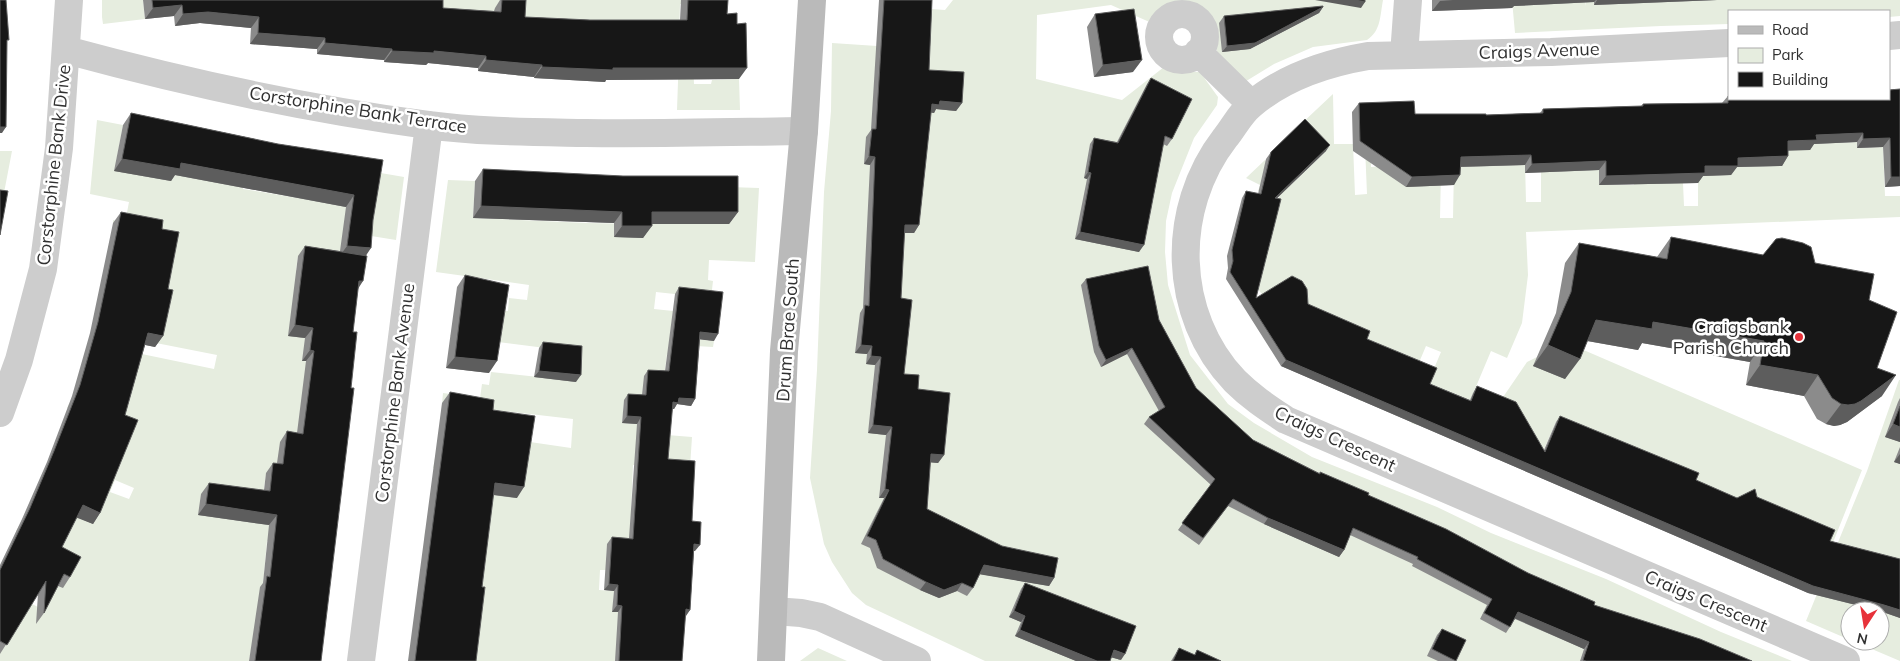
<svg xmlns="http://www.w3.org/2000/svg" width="1900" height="661" font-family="Mulish,sans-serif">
<rect width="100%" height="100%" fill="#fff"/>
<path fill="#e6eddf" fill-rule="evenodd" d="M 102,0 L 143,0 L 145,19 L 103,24 L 102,17 Z
M 352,0 L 722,0 L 721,7 L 680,4 L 679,38 L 692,38 L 694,84 L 711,84 L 712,80 L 739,79 L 740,110 L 677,110 L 679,53 L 521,50 L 519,76 L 513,74 L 493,27 L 444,64 L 438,64 L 439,48 Z
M 953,0 L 1383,0 C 1380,16 1381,31 1367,40 L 1313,47 L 1274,64 L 1243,83 L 1217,52 L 1215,41 L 1215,25 C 1211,21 1207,17 1203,14 C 1184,0 1166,5 1154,24 L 1111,5 L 1037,15 L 1036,79 L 1122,100 L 1164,67 L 1176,72 L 1200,72 L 1218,97 L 1217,105 L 1194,138 L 1172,193 L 1166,221 L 1165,252 L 1168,285 L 1190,355 L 1228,404 L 1254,423 L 1312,457 L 1437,507 L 1491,533 L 1606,579 L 1721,632 L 1792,661 L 985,661 L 866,605 L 852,593 L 832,562 L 824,544 L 810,478 L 817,370 L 824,192 L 831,111 L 832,43 L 877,46 L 917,8 L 945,10 Z
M 1512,0 L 1585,0 L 1586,6 L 1586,0 L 1900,0 L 1900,16 L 1889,17 L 1889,11 L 1729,11 L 1729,24 L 1661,26 L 1515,33 Z
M 1333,94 L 1334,144 L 1353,144 L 1355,195 L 1367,194 L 1365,146 L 1371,146 L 1371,167 L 1384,166 L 1442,123 L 1440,218 L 1453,218 L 1454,167 L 1524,123 L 1526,202 L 1541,202 L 1541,172 L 1598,117 L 1600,185 L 1634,185 L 1634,152 L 1683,183 L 1684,206 L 1698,206 L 1698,176 L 1731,150 L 1781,135 L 1810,144 L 1857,142 L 1857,148 L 1883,147 L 1885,196 L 1900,196 L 1900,217 L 1526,232 L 1528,275 L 1522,323 L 1507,358 L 1491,351 L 1467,408 L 1430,393 L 1417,425 L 1411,423 L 1441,352 L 1426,346 L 1412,379 L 1378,364 L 1361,401 L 1355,398 L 1370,362 L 1264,297 L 1258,289 L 1279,196 L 1258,191 L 1260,185 L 1246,178 L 1265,160 L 1291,185 L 1325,152 L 1300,125 Z
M 97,120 L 123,125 L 116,162 L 229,185 L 231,177 L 244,180 L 243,189 L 341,205 L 375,172 L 404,177 L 396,240 L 365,235 L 339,257 L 328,261 L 292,255 L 298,256 L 296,270 L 313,272 L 303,361 L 342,366 L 297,444 L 289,463 L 266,474 L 262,502 L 326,533 L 284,543 L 267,541 L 263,585 L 249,661 L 0,661 L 0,588 L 44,610 L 58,551 L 16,531 L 19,526 L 42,537 L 109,423 L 67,408 L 69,404 L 93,414 L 137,353 L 214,369 L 217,355 L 156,343 L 155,231 L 113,223 L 113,220 L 125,223 L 129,202 L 90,194 ZM 115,480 L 134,488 L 129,499 L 110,492 Z
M 0,151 L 12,151 L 3,198 L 0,197 Z
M 448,180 L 475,181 L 473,218 L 587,223 L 644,224 L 729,187 L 759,188 L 755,262 L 709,260 L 708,280 L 713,281 L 711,298 L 656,292 L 654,309 L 673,311 L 670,336 L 714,341 L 713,347 L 696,346 L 694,357 L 667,354 L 664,378 L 642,401 L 624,401 L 622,423 L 640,424 L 667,435 L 692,437 L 690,467 L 633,465 L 631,510 L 688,513 L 667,548 L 607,544 L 606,570 L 600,570 L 599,590 L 614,591 L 613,611 L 628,613 L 615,661 L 441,661 L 441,657 L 409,653 L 410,647 L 470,655 L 475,550 L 424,544 L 425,530 L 488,490 L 519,480 L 433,468 L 435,458 L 472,463 L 493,422 L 441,415 L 443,393 L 480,398 L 482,384 L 489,385 L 491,372 L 576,381 L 577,352 L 450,336 L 452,333 L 499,311 L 508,311 L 509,298 L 527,300 L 529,285 L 436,272 ZM 495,410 L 573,419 L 571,448 L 530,442 L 534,416 Z
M 1579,348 L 1862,470 L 1812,595 L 1807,592 L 1737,502 L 1556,422 L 1533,474 L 1497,406 L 1527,362 L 1537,357 Z
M 1899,380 L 1900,380 L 1900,661 L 1853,641 L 1880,641 L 1880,611 L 1850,611 L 1850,640 L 1806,621 L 1867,471 Z
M 818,648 L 847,661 L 800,661 Z"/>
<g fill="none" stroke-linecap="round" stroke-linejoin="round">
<path stroke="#cdcdcd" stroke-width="28" d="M1159 37a23 23 0 1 1 46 0a23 23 0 1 1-46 0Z
M 1889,36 L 1900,35
M 1729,43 L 1551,52 L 1368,56 C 1327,63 1284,77 1251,105 C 1240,114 1234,127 1225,138 C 1170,209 1172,315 1235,381 C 1251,397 1268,408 1286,420 L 1846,661
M 66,50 C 184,82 307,109 428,125 C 480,132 533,132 586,133 C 659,134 732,132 804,131
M 1198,52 L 1251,104
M 1404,55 L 1408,0
M 0,413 L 19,360 L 43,269 L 59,148 L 69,0
M 774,611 L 801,613 L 820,617 L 917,661
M 361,661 L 429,125"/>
<path stroke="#bababa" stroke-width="28" d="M 771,661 L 784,351 L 804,131 L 812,0"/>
</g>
<path fill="#8b8b8b" d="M 143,0 L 443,0 L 443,8 L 494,11 L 495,8 L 500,0 L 502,0 L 525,17 L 590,20 L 680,20 L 681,0 L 728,0 L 727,14 L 739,79 L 606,80 L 605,82 L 534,78 L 534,77 L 478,71 L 478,68 L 428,63 L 426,65 L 384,62 L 384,60 L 317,54 L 317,49 L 250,44 L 251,28 L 200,23 L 175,26 L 174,16 L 145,19 Z
M 879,0 L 932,0 L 929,70 L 962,103 L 956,111 L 936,109 L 934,113 L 931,112 L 919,225 L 914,233 L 904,233 L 901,298 L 904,374 L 918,389 L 944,455 L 938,463 L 930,462 L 927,509 L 1054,578 L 1049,586 L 980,574 L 973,588 L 967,596 L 957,591 L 939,598 L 920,590 L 877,568 L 870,548 L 861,544 L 884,498 L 879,498 L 886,435 L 868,433 L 875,365 L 866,364 L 867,354 L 855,353 L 860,313 L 863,308 L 870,165 L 864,164 L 866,137 L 871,130 Z
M 1432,0 L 1717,0 L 1594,5 L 1594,2 L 1514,6 L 1512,8 L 1432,11 Z
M 1323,7 L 1319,13 L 1250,49 L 1222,52 L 1219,23 L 1224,16 Z
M 1095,14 L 1133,72 L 1094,77 L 1087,27 Z
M 1151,78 L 1172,139 L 1167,146 L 1163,144 L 1139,252 L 1075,239 L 1087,179 L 1084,178 L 1090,144 L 1094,138 L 1117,142 L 1147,84 Z
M 1900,89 L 1900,186 L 1885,187 L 1883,147 L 1857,148 L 1857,142 L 1814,144 L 1810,150 L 1788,150 L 1788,156 L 1782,166 L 1737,167 L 1731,175 L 1703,176 L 1698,183 L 1599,185 L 1599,170 L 1525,173 L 1525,165 L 1461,167 L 1454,185 L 1406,187 L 1353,151 L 1352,112 L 1359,103 L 1415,114 L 1486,115 L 1540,113 L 1543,109 L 1641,106 L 1643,104 L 1722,103 L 1728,96 L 1729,99 Z
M 131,113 L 278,144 L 383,160 L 366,256 L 358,288 L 353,332 L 321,661 L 249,661 L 260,587 L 263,583 L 269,525 L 198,515 L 201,494 L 209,483 L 264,490 L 266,473 L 273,463 L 277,463 L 280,442 L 287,431 L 297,433 L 306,361 L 302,361 L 305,338 L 288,336 L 298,256 L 305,246 L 340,251 L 346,207 L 175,175 L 171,181 L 114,171 L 123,125 Z
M 1326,151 L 1277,198 L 1256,298 L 1308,304 L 1367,339 L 1430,384 L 1470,400 L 1473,393 L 1477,386 L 1544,450 L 1556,422 L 1560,416 L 1696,480 L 1737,498 L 1757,497 L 1830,541 L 1900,559 L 1900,618 L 1880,611 L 1808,593 L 1281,366 L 1226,279 L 1228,268 L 1227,256 L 1242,198 L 1246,191 L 1258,194 L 1266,159 L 1271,152 Z
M 483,169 L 738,212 L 729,224 L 652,224 L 643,238 L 614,237 L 614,223 L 473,218 L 475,181 Z
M 121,212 L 162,229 L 168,289 L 163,336 L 155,347 L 145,345 L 125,415 L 100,513 L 93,524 L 77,517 L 62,547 L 70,577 L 63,588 L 58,586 L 44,613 L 36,624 L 38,594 L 0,654 L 0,565 L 22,519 L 47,462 L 72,396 L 90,333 L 113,223 Z
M 1671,237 L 1763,255 L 1815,263 L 1869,300 L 1877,368 L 1882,396 L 1847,422 L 1840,425 L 1834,426 L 1826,424 L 1817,419 L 1804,396 L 1746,385 L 1750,362 L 1642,343 L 1638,350 L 1587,341 L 1565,379 L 1533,366 L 1556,313 L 1565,263 L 1579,243 L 1657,257 Z
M 465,275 L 489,373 L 446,368 L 457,287 Z
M 1086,279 L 1159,320 L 1196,388 L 1253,440 L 1319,473 L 1368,495 L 1594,605 L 1752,661 L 1580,661 L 1584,649 L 1515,619 L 1506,633 L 1480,619 L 1487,605 L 1412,566 L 1413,564 L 1350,535 L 1344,550 L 1339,557 L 1264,524 L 1228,506 L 1199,545 L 1178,530 L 1211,485 L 1144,424 L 1149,417 L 1159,411 L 1127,354 L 1101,367 L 1094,352 L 1081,285 Z
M 679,287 L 714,341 L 700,339 L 695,399 L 691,406 L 677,404 L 674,409 L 672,409 L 668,459 L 692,521 L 695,551 L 694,551 L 690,610 L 685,616 L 682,661 L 615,661 L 618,612 L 612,612 L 614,591 L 604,590 L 607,544 L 612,537 L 629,538 L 637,424 L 622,423 L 624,400 L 628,394 L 642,395 L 644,376 L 648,370 L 665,371 L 675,294 Z
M 543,342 L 576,382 L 534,377 L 539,348 Z
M 450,392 L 493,410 L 517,498 L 493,495 L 482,587 L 476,661 L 408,661 L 442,403 Z
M 1900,398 L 1900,442 L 1885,437 L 1898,402 Z
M 1900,447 L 1900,464 L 1894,462 Z
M 1025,583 L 1121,660 L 1111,657 L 1110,661 L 1076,661 L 1015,636 L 1021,622 L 1009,617 L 1021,589 Z
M 1442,629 L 1456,661 L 1438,661 L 1427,656 L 1437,635 Z
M 1179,648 L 1194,655 L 1197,650 L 1221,661 L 1171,661 Z"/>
<path fill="#5d5d5d" d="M 1315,0 L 1355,0 L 1365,2 L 1361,8 Z
M 1453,0 L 1596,0 L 1594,2 L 1514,6 L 1512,8 L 1432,11 L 1440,1 Z
M 1597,0 L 1717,0 L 1594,5 Z
M 182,5 L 174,16 L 145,19 L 153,8 Z
M 1323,7 L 1319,13 L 1250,49 L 1222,52 L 1227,46 Z
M 208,12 L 259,17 L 251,28 L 200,23 L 175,26 L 183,14 Z
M 258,33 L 325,38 L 317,49 L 250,44 Z
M 325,43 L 392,49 L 384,60 L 317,54 Z
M 392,51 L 434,51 L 486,56 L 478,68 L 428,63 L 426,65 L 384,62 Z
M 486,60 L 542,65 L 534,77 L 478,71 Z
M 1142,60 L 1133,72 L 1094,77 L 1103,65 Z
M 542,67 L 613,68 L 747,68 L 739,79 L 606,80 L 605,82 L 534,78 Z
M 940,101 L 962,103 L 956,111 L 936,109 L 934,113 L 926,112 L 932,104 Z
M 0,127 L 6,127 L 2,133 L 0,133 Z
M 1863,133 L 1857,142 L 1814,144 L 1810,150 L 1781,151 L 1788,141 L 1816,135 Z
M 1890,138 L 1883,147 L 1857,148 L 1863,139 Z
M 1330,145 L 1326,151 L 1271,204 L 1275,198 Z
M 1531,155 L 1525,165 L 1454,167 L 1461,157 Z
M 869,156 L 875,157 L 870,165 L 864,164 Z
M 1788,156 L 1782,166 L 1737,167 L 1731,175 L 1703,176 L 1698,183 L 1599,185 L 1606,176 L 1738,158 Z
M 122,159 L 181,163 L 354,195 L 346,207 L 175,175 L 171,181 L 114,171 Z
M 1606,161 L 1599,170 L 1525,173 L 1532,164 Z
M 1088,172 L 1091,173 L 1087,179 L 1084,178 Z
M 1460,175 L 1454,185 L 1406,187 L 1412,177 Z
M 1891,177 L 1900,177 L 1900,186 L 1885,187 Z
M 481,206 L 622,212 L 614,223 L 473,218 Z
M 652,212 L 738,212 L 729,224 L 644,224 Z
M 905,225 L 919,225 L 914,233 L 899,233 Z
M 622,226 L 652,226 L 643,238 L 614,237 Z
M 1080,232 L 1144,245 L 1139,252 L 1075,239 Z
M 347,246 L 371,248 L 363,260 L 339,257 Z
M 359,281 L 363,281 L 356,292 Z
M 1596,320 L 1653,322 L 1764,341 L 1750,362 L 1642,343 L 1638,350 L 1582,340 Z
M 295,325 L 313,328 L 305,338 L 288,336 Z
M 700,332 L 718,334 L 714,341 L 696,339 Z
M 148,333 L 163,336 L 155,347 L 141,344 Z
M 861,345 L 872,346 L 867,354 L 855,353 Z
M 1548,345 L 1580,359 L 1565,379 L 1533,366 Z
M 1132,348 L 1127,354 L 1101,367 L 1106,360 Z
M 310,350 L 314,351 L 306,361 L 302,361 Z
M 871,356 L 881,357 L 875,365 L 866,364 Z
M 455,357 L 497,361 L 489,373 L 446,368 Z
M 1286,360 L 1884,605 L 1900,610 L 1900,618 L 1880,611 L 1808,593 L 1281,366 Z
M 1760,365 L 1818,375 L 1804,396 L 1746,385 Z
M 539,371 L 581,375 L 576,382 L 534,377 Z
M 1896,375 L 1882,396 L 1847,422 L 1840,425 L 1834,426 L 1826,424 L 1841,404 Z
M 679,398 L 695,399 L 691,406 L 677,404 L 674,409 L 668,409 L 673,402 Z
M 627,416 L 641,417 L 637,424 L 622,423 Z
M 1893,424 L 1900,427 L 1900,442 L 1885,437 Z
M 873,425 L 892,427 L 886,435 L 868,433 Z
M 931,454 L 944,455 L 938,463 L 925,462 Z
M 1900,454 L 1900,464 L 1894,462 Z
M 495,483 L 524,487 L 517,498 L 487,494 Z
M 885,489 L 889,490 L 884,498 L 879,498 Z
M 206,504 L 277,515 L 269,525 L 198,515 Z
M 83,505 L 100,513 L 93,524 L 75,517 Z
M 1268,518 L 1344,550 L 1339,557 L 1264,524 Z
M 694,544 L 700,545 L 695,551 L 690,551 Z
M 984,565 L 1054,578 L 1049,586 L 978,574 Z
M 926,582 L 962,583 L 957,591 L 939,598 L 920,590 Z
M 609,584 L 618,585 L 614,591 L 604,590 Z
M 617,605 L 622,606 L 618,612 L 612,612 Z
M 686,609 L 690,610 L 686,616 L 681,616 Z
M 1014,611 L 1025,616 L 1021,622 L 1009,617 Z
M 1518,612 L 1589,642 L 1584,649 L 1514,618 Z
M 1020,630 L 1097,661 L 1076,661 L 1015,636 Z
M 1114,650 L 1125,654 L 1121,660 L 1110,657 Z"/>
<path fill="#171717" stroke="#5d5d5d" d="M 0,0 L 6,0 L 9,40 L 7,40 L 6,127 L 0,127 Z
M 152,0 L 443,0 L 443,8 L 501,12 L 502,0 L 526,0 L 525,17 L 590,20 L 687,20 L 688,0 L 728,0 L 727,14 L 737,13 L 737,24 L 746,23 L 747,68 L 613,68 L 613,70 L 542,67 L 542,65 L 486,60 L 486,56 L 434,51 L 434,53 L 392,51 L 392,49 L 325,43 L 325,38 L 258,33 L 259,17 L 208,12 L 183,14 L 182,5 L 153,8 Z
M 884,0 L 932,0 L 929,70 L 964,72 L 962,103 L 940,101 L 939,105 L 932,104 L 919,225 L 905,225 L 901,298 L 912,300 L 904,374 L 919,375 L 918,389 L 950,393 L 944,455 L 931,454 L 927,509 L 1002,546 L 1058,558 L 1054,578 L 984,565 L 973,588 L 962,583 L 944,590 L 926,582 L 883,559 L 876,540 L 867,536 L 889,490 L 885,489 L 892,427 L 873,425 L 881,357 L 871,356 L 872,346 L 861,345 L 865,305 L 869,306 L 875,157 L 869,156 L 872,129 L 876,129 Z
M 1355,0 L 1365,0 L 1365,2 Z
M 1323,6 L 1323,7 L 1255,43 L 1227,46 L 1224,16 Z
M 1134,9 L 1142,60 L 1103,65 L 1095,14 Z
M 1151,78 L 1192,99 L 1172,139 L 1165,136 L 1144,245 L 1080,232 L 1091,173 L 1088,172 L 1094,138 L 1118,143 Z
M 1900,89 L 1900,177 L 1891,177 L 1890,138 L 1863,139 L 1863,133 L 1816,135 L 1817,140 L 1788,141 L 1788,156 L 1738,158 L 1738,166 L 1705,166 L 1705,173 L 1606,176 L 1606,161 L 1532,164 L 1531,155 L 1461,157 L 1460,175 L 1412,177 L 1360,141 L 1359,103 L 1414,101 L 1415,114 L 1486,114 L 1486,115 L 1543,113 L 1543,109 L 1643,106 L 1643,104 L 1728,103 L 1728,96 L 1729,96 L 1729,99 L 1889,99 L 1889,90 Z
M 131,113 L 278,144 L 383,160 L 373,220 L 371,248 L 347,246 L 354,195 L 181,163 L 180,169 L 122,159 Z
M 1305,119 L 1330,145 L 1275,198 L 1281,199 L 1256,298 L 1292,276 L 1302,281 L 1307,289 L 1308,304 L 1370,331 L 1367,339 L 1437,368 L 1430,384 L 1471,401 L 1477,386 L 1516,402 L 1545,452 L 1560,416 L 1699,473 L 1696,480 L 1737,498 L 1755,489 L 1757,497 L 1835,530 L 1830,541 L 1900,559 L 1900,610 L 1884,605 L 1813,586 L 1286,360 L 1230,272 L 1233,261 L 1232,250 L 1246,191 L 1261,194 L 1271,152 Z
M 483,169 L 623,176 L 738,176 L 738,212 L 652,212 L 652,226 L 622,226 L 622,212 L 481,206 Z
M 0,190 L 8,191 L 0,235 Z
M 121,212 L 163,220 L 162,229 L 179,232 L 168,289 L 173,290 L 163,336 L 148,333 L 125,415 L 138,420 L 100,513 L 83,505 L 62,547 L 81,557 L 70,577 L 64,574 L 44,613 L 46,581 L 7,645 L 0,641 L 0,570 L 30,508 L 54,451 L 80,385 L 98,322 Z
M 1671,237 L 1763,255 L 1776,239 L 1782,238 L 1803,243 L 1811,247 L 1815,263 L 1874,274 L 1869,300 L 1897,312 L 1877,368 L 1896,375 L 1861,401 L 1855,404 L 1848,405 L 1841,404 L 1832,398 L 1818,375 L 1760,365 L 1764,341 L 1653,322 L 1652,329 L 1596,320 L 1580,359 L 1548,345 L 1571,292 L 1579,243 L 1667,259 Z
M 305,246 L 367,256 L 363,281 L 359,281 L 353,332 L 357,332 L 351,388 L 354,388 L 321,661 L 255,661 L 267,576 L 270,577 L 277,515 L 206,504 L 209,483 L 270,491 L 273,463 L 283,464 L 287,431 L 303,434 L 314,351 L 310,350 L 313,328 L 295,325 Z
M 1148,266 L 1159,320 L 1196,388 L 1253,440 L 1320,474 L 1320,472 L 1369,493 L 1368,495 L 1446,529 L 1528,573 L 1595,602 L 1594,605 L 1700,639 L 1752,661 L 1586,661 L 1583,660 L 1589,642 L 1518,612 L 1510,627 L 1484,613 L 1492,599 L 1417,559 L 1418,557 L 1353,528 L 1344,550 L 1268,518 L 1233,499 L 1203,538 L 1182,523 L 1215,479 L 1149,417 L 1165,407 L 1132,348 L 1106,360 L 1099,346 L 1086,279 Z
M 465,275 L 509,285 L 497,361 L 455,357 Z
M 679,287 L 723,292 L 718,334 L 700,332 L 695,399 L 679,398 L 678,403 L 673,402 L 668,459 L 695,461 L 692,521 L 701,522 L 700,545 L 694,544 L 690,610 L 686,609 L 682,661 L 619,661 L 622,606 L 617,605 L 618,585 L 609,584 L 612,537 L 633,539 L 641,417 L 627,416 L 628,394 L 646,395 L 648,370 L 669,371 Z
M 543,342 L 582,346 L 581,375 L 539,371 Z
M 450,392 L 494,400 L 493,410 L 535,416 L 524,487 L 495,483 L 482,587 L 485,587 L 476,661 L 415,661 Z
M 1900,406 L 1900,427 L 1893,424 Z
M 1025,583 L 1136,626 L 1125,654 L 1114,650 L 1110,661 L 1097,661 L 1020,630 L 1025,616 L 1014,611 Z
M 1442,629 L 1466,640 L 1456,661 L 1432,649 Z
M 1179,648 L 1195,655 L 1197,650 L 1221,661 L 1173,661 Z"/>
<circle fill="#e7323a" stroke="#fff" stroke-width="2" cx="1799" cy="337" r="5"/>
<g text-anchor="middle" stroke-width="5" stroke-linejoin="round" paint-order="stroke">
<g font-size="18" fill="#303030" stroke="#fff">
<text transform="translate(1539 51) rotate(-2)" y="6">Craigs Avenue</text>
<text transform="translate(358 110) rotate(9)" y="6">Corstorphine Bank Terrace</text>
<text transform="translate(54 165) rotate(-84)" y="6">Corstorphine Bank Drive</text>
<text transform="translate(788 330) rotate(-86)" y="6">Drum Brae South</text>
<text transform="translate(395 393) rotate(-83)" y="6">Corstorphine Bank Avenue</text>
<text transform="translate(1335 439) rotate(25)" y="6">Craigs Crescent</text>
<text transform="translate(1706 601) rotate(23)" y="6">Craigs Crescent</text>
</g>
<g font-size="18" fill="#303030" stroke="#fff" text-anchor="end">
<text x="1789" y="333">Craigsbank<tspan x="1789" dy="21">Parish Church</tspan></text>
</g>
</g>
<rect x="1728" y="10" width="162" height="90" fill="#ffffff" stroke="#acacac"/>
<rect x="1738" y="26" width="25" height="8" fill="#bababa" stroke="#acacac"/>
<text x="1772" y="35" font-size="15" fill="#303030">Road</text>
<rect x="1738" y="48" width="25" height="15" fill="#e6eddf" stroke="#acacac"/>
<text x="1772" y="60" font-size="15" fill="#303030">Park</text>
<rect x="1738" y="72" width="25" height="15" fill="#171717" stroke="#acacac"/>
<text x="1772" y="85" font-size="15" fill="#303030">Building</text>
<g transform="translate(1865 626) rotate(192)"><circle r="24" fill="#ffffff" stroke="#acacac"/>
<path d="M0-4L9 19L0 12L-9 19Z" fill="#e7323a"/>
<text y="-8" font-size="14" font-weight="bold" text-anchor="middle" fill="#303030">N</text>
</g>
</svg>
